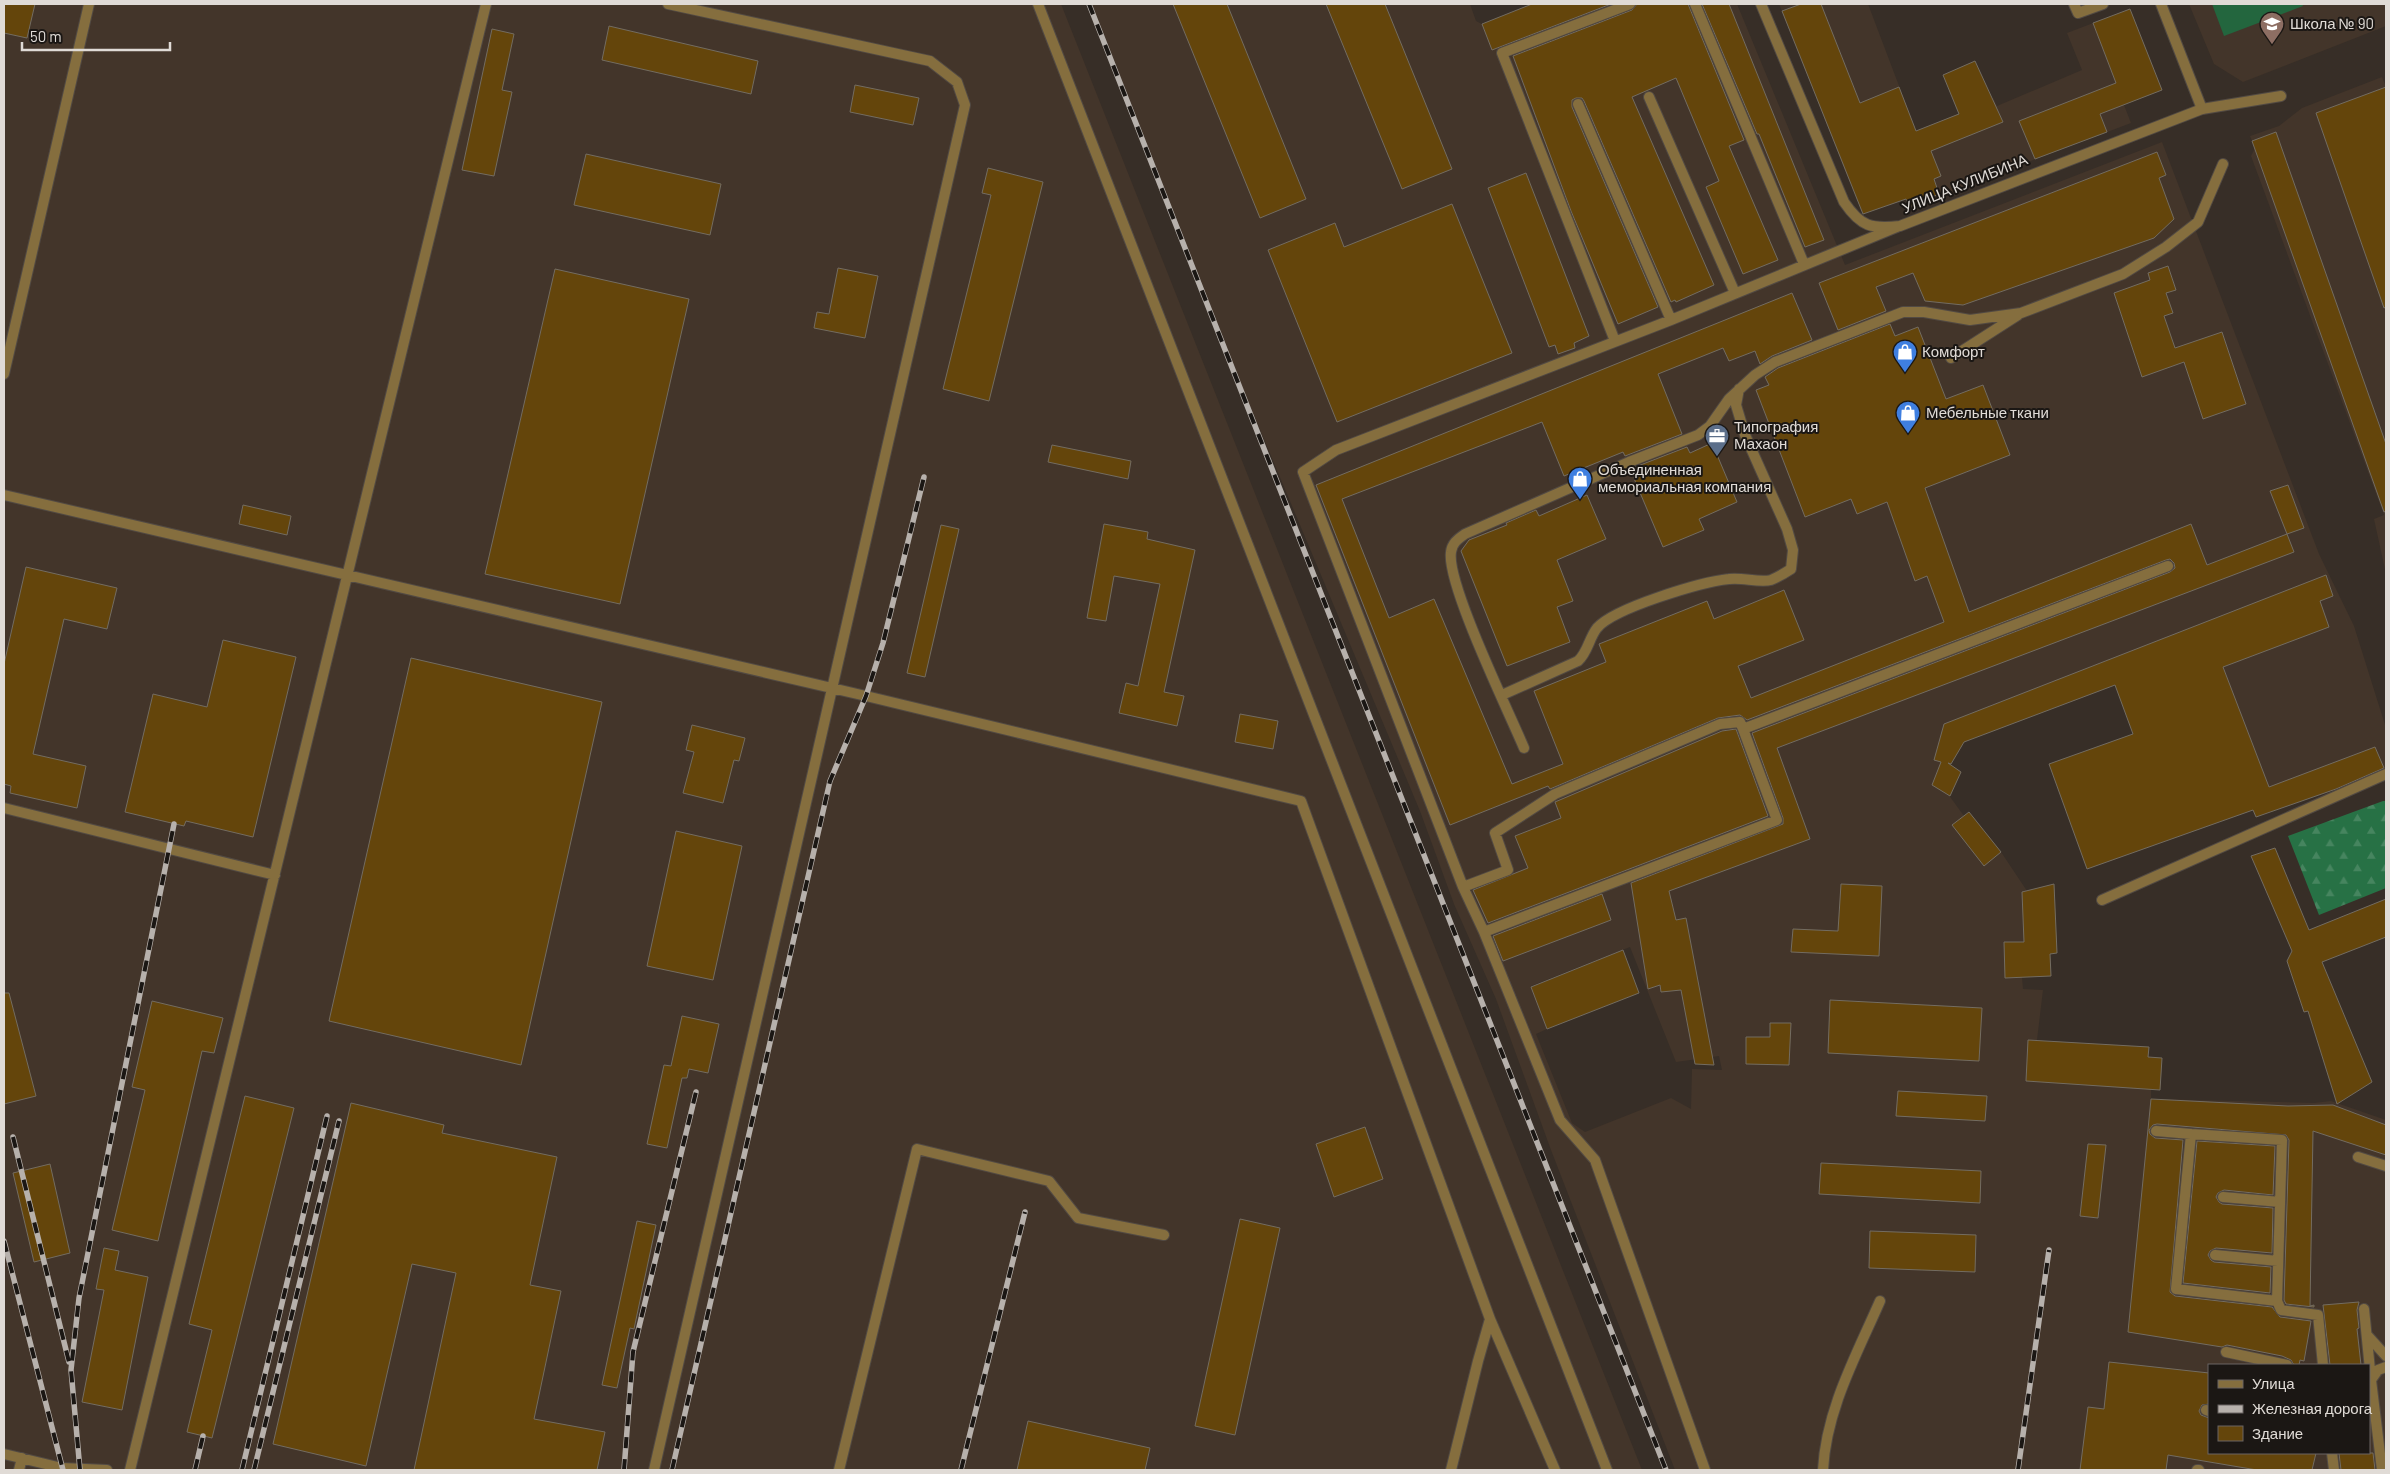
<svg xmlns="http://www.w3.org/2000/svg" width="2390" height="1474" font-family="Barlow,sans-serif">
<defs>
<pattern id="forest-firs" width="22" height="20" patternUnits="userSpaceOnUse" patternTransform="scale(1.25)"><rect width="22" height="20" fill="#277145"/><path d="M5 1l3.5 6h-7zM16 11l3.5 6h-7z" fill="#46855f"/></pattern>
</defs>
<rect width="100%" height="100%" fill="#372e27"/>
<path fill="#43352a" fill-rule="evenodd" d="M 4,4 L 1061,4 L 1642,1470 L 4,1470 Z
M 1092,4 L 1470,4 L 1476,21 L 1482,24 L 1532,4 L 1737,4 L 1845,265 L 2162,142 L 2319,554 L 2354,626 L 2386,728 L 2386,771 L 2256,817 L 2196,655 L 1964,742 L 1950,765 L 1961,772 L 1951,794 L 1948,794 L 1964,816 L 1969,812 L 2001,852 L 2027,891 L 2054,884 L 2057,953 L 2050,954 L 2051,976 L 2022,977 L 2023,989 L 2043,990 L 2037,1040 L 2028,1040 L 2026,1081 L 2151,1089 L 2151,1099 L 2314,1103 L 2331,1101 L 2386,1120 L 2386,1470 L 1675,1470 L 1551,1150 L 1496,999 L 1454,904 L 1420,811 L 1248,401 ZM 1630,947 L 1676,1062 L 1719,1056 L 1722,1070 L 1692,1069 L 1691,1109 L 1671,1098 L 1585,1132 L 1572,1123 L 1536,1034 L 1547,1029 L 1531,986 ZM 2209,1365 L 2369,1365 L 2369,1453 L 2209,1453 Z
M 1779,4 L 1868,4 L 1918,136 L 1926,127 L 1970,109 L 1968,103 L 1956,108 L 1943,75 L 1975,61 L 1990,98 L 1993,98 L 1997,106 L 2082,70 L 2067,33 L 2130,9 L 2162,90 L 2124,105 L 2131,123 L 1909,207 L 1899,182 L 1884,170 L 1850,183 Z
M 2189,4 L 2386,4 L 2386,26 L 2243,82 L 2214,64 Z
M 2382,77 L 2386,87 L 2386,574 L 2374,519 L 2384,515 L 2251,156 L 2255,148 L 2250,136 L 2279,126 L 2302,108 Z"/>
<path fill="url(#forest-firs)" d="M 2383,801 L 2386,801 L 2386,888 L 2319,915 L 2288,836 Z"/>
<path fill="#23663e" d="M 2212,4 L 2302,4 L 2303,6 L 2224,36 Z"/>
<path fill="#64450b" stroke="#736c61" d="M 4,4 L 35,4 L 27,38 L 4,33 Z
M 1173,4 L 1227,4 L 1306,199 L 1260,218 Z
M 1326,4 L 1385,4 L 1452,169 L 1402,189 Z
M 1532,4 L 1611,4 L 1492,50 L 1482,24 Z
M 1637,4 L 1688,4 L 1744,140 L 1729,146 L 1778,260 L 1743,274 L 1706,187 L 1719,181 L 1676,78 L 1632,97 L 1714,285 L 1676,302 L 1675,300 L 1671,302 L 1584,101 L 1582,98 L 1576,98 L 1572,100 L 1572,107 L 1658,307 L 1618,324 L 1571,211 L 1513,56 L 1632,10 Z
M 1702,4 L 1729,4 L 1824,240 L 1805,247 L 1759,134 L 1757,134 Z
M 1801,4 L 1821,4 L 1860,103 L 1899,87 L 1916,131 L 1959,114 L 1943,75 L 1975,61 L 2003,122 L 1931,151 L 1941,176 L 1934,179 L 1939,194 L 1909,207 L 1906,199 L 1863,214 L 1782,11 Z
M 2130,9 L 2162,90 L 2100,114 L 2107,132 L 2035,159 L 2019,121 L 2116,83 L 2093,23 Z
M 609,26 L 758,61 L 751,94 L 602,60 Z
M 492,29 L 514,34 L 502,90 L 512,92 L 494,176 L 462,170 Z
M 855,85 L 919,98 L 913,125 L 850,112 Z
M 2386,87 L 2386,307 L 2384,308 L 2316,113 Z
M 2276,132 L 2386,444 L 2386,511 L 2384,512 L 2252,141 Z
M 2157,152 L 2166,175 L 2159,178 L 2174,219 L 2154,238 L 1963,305 L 1925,301 L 1913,273 L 1876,287 L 1886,311 L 1838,330 L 1819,283 Z
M 586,154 L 721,184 L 710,235 L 574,205 Z
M 988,168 L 1043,182 L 989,401 L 943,389 L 991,195 L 982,193 Z
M 1526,173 L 1589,336 L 1574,343 L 1575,348 L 1558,354 L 1555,345 L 1549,347 L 1488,188 Z
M 1452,204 L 1512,353 L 1337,422 L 1268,250 L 1335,223 L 1344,247 Z
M 2168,266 L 2176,290 L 2166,293 L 2173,313 L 2164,316 L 2175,348 L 2222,332 L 2246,404 L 2203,419 L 2184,362 L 2142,377 L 2114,293 L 2150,280 L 2148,273 Z
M 838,268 L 878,276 L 865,338 L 814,328 L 817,312 L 829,314 Z
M 555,269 L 689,299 L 620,604 L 485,574 Z
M 1792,293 L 1812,340 L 1772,356 L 1760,364 L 1755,351 L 1729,361 L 1723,348 L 1658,374 L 1682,434 L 1625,456 L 1623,452 L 1564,476 L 1542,422 L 1342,499 L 1389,618 L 1434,599 L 1512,784 L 1563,764 L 1534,691 L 1606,662 L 1599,644 L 1707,601 L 1714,619 L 1784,590 L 1804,640 L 1738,666 L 1751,698 L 1944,622 L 1927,576 L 1915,581 L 1887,502 L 1857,514 L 1851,499 L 1805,517 L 1756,390 L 1769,385 L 1765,377 L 1778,368 L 1890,324 L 1895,336 L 1918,327 L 1946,399 L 1983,385 L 2010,455 L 1925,488 L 1969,612 L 2191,524 L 2207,565 L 2287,534 L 2294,552 L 1777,748 L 1810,839 L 1669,891 L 1676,920 L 1686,918 L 1714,1065 L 1695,1064 L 1681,990 L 1661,992 L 1660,985 L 1648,989 L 1631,883 L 1783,824 L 1783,818 L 1752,733 L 2170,572 L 2175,568 L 2174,563 L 2170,559 L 2166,560 L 1747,720 L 1740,715 L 1718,718 L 1550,789 L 1548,786 L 1450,825 L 1316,485 Z
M 1712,443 L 1737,502 L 1699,519 L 1704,530 L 1663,547 L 1630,469 L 1687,447 L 1690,453 Z
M 1052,445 L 1131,461 L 1128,479 L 1048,462 Z
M 2288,485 L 2304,528 L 2287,534 L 2270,491 Z
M 1587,495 L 1606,539 L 1557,560 L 1573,601 L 1557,607 L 1570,642 L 1507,666 L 1461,551 L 1469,540 L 1507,525 L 1506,523 L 1536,510 L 1539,516 Z
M 243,505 L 291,516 L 287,535 L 239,524 Z
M 1104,524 L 1148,532 L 1147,539 L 1195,550 L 1164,692 L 1184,696 L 1177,726 L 1119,713 L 1126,683 L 1138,686 L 1160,584 L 1114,576 L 1106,621 L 1087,618 Z
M 941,525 L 959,529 L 925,677 L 907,673 Z
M 26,567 L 117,588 L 107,629 L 64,619 L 33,754 L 86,766 L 77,808 L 10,793 L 11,786 L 4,784 L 4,664 Z
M 2326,575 L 2333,596 L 2320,601 L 2329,627 L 2223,667 L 2269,787 L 2375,747 L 2384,768 L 2336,789 L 2256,817 L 2253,810 L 2087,869 L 2049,764 L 2133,734 L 2115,685 L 1964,742 L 1951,764 L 1948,763 L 1961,772 L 1950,796 L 1932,785 L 1941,762 L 1934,760 L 1944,724 Z
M 223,640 L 296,657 L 253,837 L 186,821 L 184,826 L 125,812 L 153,694 L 207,707 Z
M 411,658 L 602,702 L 521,1065 L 329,1021 Z
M 1240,714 L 1278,721 L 1273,749 L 1235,742 Z
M 692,725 L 745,738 L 739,761 L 734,760 L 723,803 L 683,793 L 694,752 L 686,750 Z
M 1736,729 L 1768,816 L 1488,923 L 1473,890 L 1528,868 L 1515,836 L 1561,818 L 1555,802 L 1722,731 Z
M 1969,812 L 2001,852 L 1984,866 L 1952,825 Z
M 676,831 L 742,846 L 713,980 L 647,966 Z
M 2275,848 L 2309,930 L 2386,899 L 2386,937 L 2322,962 L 2372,1082 L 2337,1104 L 2308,1011 L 2304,1012 L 2287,961 L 2292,951 L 2251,856 Z
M 1841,884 L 1882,886 L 1879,956 L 1791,952 L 1793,929 L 1838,931 Z
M 2054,884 L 2057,953 L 2050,954 L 2051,976 L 2005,978 L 2004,942 L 2024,942 L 2022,892 Z
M 1602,894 L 1611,920 L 1503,961 L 1493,936 Z
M 1623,950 L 1639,993 L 1547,1029 L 1531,987 Z
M 4,993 L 9,993 L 36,1096 L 4,1104 Z
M 1830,1000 L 1982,1008 L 1979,1061 L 1828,1053 Z
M 152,1001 L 223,1018 L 214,1053 L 202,1051 L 158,1241 L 112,1230 L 145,1090 L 132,1087 Z
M 682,1016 L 719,1024 L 708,1073 L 689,1069 L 687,1078 L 682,1078 L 667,1148 L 647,1144 L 664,1065 L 671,1066 Z
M 1770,1023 L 1791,1023 L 1789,1065 L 1746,1064 L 1746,1037 L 1770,1037 Z
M 2028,1040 L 2149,1047 L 2148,1057 L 2162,1058 L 2160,1090 L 2026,1081 Z
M 1898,1091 L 1987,1096 L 1985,1121 L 1896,1116 Z
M 245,1096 L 294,1108 L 212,1438 L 187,1432 L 212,1330 L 189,1324 Z
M 2151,1099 L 2288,1106 L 2333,1105 L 2386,1125 L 2386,1155 L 2313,1131 L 2310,1306 L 2314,1305 L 2314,1307 L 2286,1304 L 2284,1300 L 2289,1140 L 2286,1135 L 2157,1124 L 2153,1125 L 2149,1130 L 2150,1134 L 2155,1138 L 2183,1140 L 2170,1292 L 2175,1296 L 2272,1307 L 2280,1317 L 2311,1321 L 2304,1361 L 2300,1360 L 2299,1365 L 2294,1365 L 2291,1360 L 2282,1356 L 2227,1345 L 2222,1347 L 2128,1332 Z
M 351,1103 L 444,1125 L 442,1133 L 557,1157 L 530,1285 L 561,1291 L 534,1419 L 605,1432 L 597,1470 L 414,1470 L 456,1273 L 412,1264 L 366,1466 L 273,1444 Z
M 1365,1127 L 1383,1179 L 1334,1197 L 1316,1144 Z
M 2197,1141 L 2275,1146 L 2273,1195 L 2224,1190 L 2218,1193 L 2216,1197 L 2219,1202 L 2222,1204 L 2273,1208 L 2272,1253 L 2216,1248 L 2210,1251 L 2208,1255 L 2211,1260 L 2214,1262 L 2271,1267 L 2270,1293 L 2183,1283 Z
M 2088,1144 L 2106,1145 L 2098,1218 L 2080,1216 Z
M 1821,1163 L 1981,1171 L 1980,1203 L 1819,1194 Z
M 50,1164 L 70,1253 L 34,1262 L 13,1173 Z
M 1240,1219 L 1280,1228 L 1235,1435 L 1195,1426 Z
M 637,1221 L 656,1225 L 634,1329 L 630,1328 L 617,1388 L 602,1385 Z
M 1870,1231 L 1976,1235 L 1975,1272 L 1869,1268 Z
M 104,1248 L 119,1251 L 115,1270 L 148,1277 L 122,1410 L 82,1402 L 104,1290 L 96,1289 Z
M 2359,1302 L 2357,1310 L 2359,1328 L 2357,1329 L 2361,1365 L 2330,1365 L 2323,1305 Z
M 2109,1362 L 2209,1373 L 2209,1404 L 2202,1405 L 2199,1411 L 2201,1415 L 2209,1418 L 2209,1453 L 2316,1453 L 2312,1470 L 2257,1470 L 2168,1455 L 2166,1470 L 2080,1470 L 2088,1407 L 2104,1409 Z
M 1028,1421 L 1150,1448 L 1145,1470 L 1017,1470 Z
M 2339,1453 L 2373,1453 L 2375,1470 L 2341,1470 Z"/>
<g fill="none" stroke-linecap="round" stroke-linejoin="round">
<defs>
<path id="service" d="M 1038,4 L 1607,1470
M 1695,4 L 1804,264
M 2074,4 L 2078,13 L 2103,4
M 2161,4 L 2202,109
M 1649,97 L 1735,293
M 1578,104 L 1671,320
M 1615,341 L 1502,53 L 1630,4
M 1951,358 L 2018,315
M 4,374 L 89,4
M 4,495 L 866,696 L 1301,801 L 1490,1319 L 1478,1361 L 1451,1470
M 1502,695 L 1578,661 C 1588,652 1589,638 1597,628 C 1614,608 1701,582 1729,579 C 1742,577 1759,583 1771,580 C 1778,577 1785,573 1791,569 L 1793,550 L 1787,529 L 1745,435 L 1736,405 L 1739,389
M 1524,748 C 1509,712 1446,583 1451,552 C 1452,543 1458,539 1465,534 L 1629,462 L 1698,435 L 1710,426 L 1729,399 L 1755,375 L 1775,362 L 1903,312 L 1924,312 L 1970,320 L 2021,313 L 2123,274 L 2166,247 L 2198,222 L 2223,164
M 4,808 L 275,875
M 1463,887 L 1508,870 L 1495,833 L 1555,794 L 1720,724 L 1740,722 L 1743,729 L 2168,566
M 2102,900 L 2386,774
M 1484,932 L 1777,820 L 1743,729
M 2156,1131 L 2191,1134 L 2176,1289 L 2277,1301 L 2281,1310 L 2318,1315 L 2323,1365
M 2191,1134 L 2282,1140 L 2277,1301
M 2358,1157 L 2386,1166
M 2223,1197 L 2280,1202
M 2215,1255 L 2278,1261
M 2364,1309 L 2371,1380
M 1490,1319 L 1555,1470
M 2367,1335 L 2386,1356
M 2226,1352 L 2287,1365
M 2206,1410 L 2209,1411
M 2332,1453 L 2334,1470
M 4,1454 L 62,1468 L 107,1470
M 19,1470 L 22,1458
M 130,1470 L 486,4
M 654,1470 L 965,105 L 957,82 L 930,61 L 668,4
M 839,1470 L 917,1149 L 1049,1181 L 1078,1218 L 1164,1235
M 1705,1470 L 1595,1160 L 1560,1120 L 1484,932 L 1463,887 L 1303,472 L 1336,450 L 1671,320 L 1897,227
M 1823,1470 C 1826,1410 1856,1356 1880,1301
M 2197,1470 L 2199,1470
M 2382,1470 L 2371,1380 L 2378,1370 L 2386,1367"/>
<path id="minor" d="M 1761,4 L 1844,202 C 1861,227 1871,229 1900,226 L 2202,109 L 2281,96"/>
</defs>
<use href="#service" stroke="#524a43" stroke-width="12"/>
<use href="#minor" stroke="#524a43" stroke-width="12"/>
<use href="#service" stroke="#856e3e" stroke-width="10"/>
<use href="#minor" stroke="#856e3e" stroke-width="10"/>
<defs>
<path id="rail" d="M 1089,4 L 1666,1470
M 13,1137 L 69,1362
M 4,1241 L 63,1470
M 80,1470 L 71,1370 L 79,1298 L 174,824
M 195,1470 L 203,1436
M 242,1470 L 327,1116
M 254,1470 L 339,1121
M 624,1470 L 633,1352 L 696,1092
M 672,1470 L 830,781 L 866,696 L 883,643 L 924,477
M 961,1470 L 1025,1212
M 2018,1470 L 2049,1250"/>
</defs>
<use href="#rail" stroke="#b7b1ac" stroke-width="5.5"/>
<use href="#rail" stroke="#1b1714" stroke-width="4" stroke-dasharray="11" stroke-linecap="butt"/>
</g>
<defs>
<symbol id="school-pin" viewBox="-11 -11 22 30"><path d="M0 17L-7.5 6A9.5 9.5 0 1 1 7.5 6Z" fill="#8d6e63" stroke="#1b1714"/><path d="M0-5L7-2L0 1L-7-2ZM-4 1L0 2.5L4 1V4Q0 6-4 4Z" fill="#fff"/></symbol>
<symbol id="shop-pin" viewBox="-11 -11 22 30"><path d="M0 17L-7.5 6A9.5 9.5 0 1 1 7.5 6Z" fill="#3f7fe0" stroke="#1b1714"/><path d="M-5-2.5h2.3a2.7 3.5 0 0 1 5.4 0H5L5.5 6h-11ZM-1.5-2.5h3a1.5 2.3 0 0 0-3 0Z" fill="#fff"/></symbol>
<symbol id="office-pin" viewBox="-11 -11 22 30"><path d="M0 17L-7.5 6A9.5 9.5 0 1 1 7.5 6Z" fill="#5c6f8a" stroke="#1b1714"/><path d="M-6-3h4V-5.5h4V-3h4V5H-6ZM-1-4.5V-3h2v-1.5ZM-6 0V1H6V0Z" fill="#fff"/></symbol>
</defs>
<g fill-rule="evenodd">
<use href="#school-pin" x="2258" y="10" width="28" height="38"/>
<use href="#shop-pin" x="1891" y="338" width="28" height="38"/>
<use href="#shop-pin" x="1894" y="399" width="28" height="38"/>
<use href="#office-pin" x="1703" y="422" width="28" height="38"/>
<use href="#shop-pin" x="1566" y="465" width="28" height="38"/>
</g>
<g text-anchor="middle" stroke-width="4" stroke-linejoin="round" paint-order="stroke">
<g font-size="15" fill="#e0dbd6" stroke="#1b1714" text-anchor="start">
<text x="2290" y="29">Школа № 90</text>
<text x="1922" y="357">Комфорт</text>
<text x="1926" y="418">Мебельные ткани</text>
<text x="1734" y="432">Типография<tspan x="1734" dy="17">Махаон</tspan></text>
<text x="1598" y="475">Объединенная<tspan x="1598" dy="17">мемориальная компания</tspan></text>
</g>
<g font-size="15" fill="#e0dbd6" stroke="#1b1714">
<text transform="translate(1965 184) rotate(-22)" y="5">УЛИЦА КУЛИБИНА</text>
</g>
</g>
<rect width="2390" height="1474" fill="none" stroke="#e0dbd6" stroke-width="10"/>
<rect x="2208" y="1364" width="162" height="90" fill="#1b1714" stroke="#6a6562"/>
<rect x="2218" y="1380" width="25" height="8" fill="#856e3e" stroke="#6a6562"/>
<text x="2252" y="1389" font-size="15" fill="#e0dbd6">Улица</text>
<rect x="2218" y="1405" width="25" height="8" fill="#b7b1ac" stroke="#6a6562"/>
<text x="2252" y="1414" font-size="15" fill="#e0dbd6">Железная дорога</text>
<rect x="2218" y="1426" width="25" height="15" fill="#64450b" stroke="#6a6562"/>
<text x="2252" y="1439" font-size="15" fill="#e0dbd6">Здание</text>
<path d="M22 42v8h148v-8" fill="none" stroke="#e0dbd6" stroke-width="2.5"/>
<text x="30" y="42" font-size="15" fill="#e0dbd6" stroke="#1b1714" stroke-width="4" paint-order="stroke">50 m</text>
</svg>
